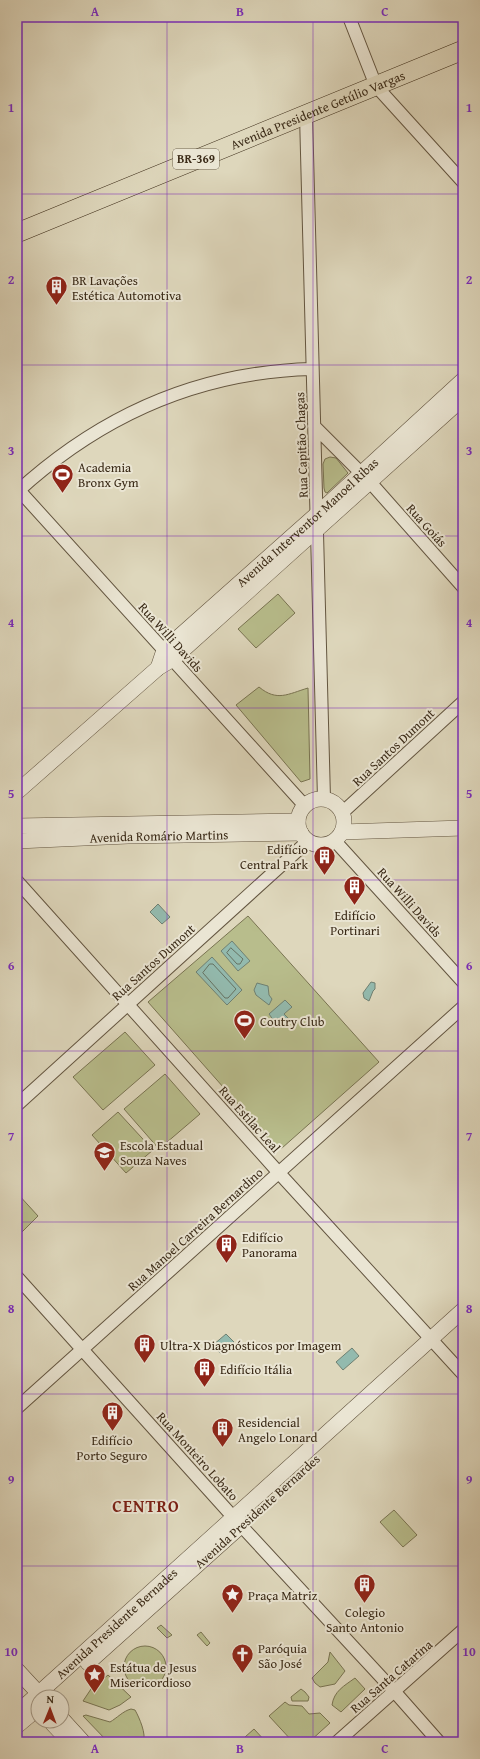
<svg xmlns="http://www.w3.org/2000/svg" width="480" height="1759" font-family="'Gentium Book Plus',serif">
<rect width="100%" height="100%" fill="#ded7bc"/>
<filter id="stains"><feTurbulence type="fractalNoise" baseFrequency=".005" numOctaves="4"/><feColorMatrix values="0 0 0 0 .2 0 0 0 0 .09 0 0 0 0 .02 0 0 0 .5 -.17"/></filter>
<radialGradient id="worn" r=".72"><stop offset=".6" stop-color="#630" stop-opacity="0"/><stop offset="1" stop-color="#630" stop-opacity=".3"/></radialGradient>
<path fill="#b8bd8c" stroke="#797452" d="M 330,457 L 336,458 L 348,473 L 327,493 L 325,492 L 324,488 L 323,464 L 325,459 Z
M 278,594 L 295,613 L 256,648 L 238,629 Z
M 259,687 C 277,702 288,694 308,688 L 310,779 L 301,782 L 236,705 Z
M 248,916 L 379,1062 L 282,1148 L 277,1148 L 148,1002 Z
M 125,1032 L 155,1065 L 103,1110 L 73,1077 Z
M 165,1074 L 200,1114 L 159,1149 L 124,1109 Z
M 118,1112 L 153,1150 L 126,1173 L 92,1135 Z
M 17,1193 L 38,1216 L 17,1237 Z
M 394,1510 L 417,1535 L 403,1547 L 380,1522 Z
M 161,1625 L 172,1635 L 167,1638 L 157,1628 Z
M 201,1632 L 210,1643 L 207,1646 L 197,1635 Z
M124 1667a21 21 0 1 1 42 0a21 21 0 1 1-42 0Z
M 330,1652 L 345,1671 L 335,1684 L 320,1687 L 315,1683 L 312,1678 L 328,1662 Z
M 108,1675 L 131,1697 L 120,1705 L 109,1710 L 83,1701 L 91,1689 Z
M 355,1678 L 365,1689 L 341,1712 L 332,1705 C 334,1691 344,1686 355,1678 Z
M 301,1689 L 305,1692 L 309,1697 L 308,1701 L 292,1701 L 291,1697 Z
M 285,1702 L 289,1705 L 302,1706 L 309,1714 L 320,1713 L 330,1723 L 309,1742 L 293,1742 L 269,1716 Z
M 131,1709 L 135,1710 C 139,1717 147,1735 143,1742 L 108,1742 L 83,1716 L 86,1715 L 110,1722 C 117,1718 123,1711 131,1709 Z
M 254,1729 L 266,1742 L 250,1742 L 245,1737 Z"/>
<path fill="#93baae" stroke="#6f8072" d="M 158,904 L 170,917 L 162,924 L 150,912 Z
M 232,941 L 250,961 L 238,971 L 221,951 Z
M 212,957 L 242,990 L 227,1005 L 196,972 Z
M 371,982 L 375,983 L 375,989 L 373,991 L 369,1001 L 364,998 L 363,993 Z
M 257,983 L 268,986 L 269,995 L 272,999 L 269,1005 L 256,995 L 254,990 Z
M 285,1000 L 292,1007 L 284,1014 L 291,1021 L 285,1026 L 278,1018 L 274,1021 L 269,1014 Z
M 226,1334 L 234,1342 L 221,1354 L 213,1345 Z
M 352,1348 L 359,1356 L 343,1370 L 336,1362 Z"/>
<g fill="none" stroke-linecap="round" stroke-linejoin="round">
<path stroke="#667262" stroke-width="1" d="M 231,948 L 243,959 L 240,964 L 237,964 L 227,953 Z
M 210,964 L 213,964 L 236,989 L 228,998 L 225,998 L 203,973 Z"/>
<defs>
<path id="minor" d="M 349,17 L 376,86 L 463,182
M 306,115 L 324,799
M 314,426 L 361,473
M 370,482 L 463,587
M 17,488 L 305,806
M 17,492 C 100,416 198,372 312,369
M 343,812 L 463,702
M 335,841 L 463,982
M 17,881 L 279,1173 L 463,1374
M 17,1105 L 308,841
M 17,1277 L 234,1518 L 394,1691 L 439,1742
M 17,1408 L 463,1007
M 337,1742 L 463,1630"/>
<g id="tertiary">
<path id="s1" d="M 158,668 L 164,650 L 317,514 L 463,380"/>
<path d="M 17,792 L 158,668 L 173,659 L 463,398"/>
<circle cx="321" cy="822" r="23"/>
<path d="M 17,826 L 298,821"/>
<path d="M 342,832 L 463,828"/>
<path id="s2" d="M 17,841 L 128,836 L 301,833"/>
<path d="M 88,1663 L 243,1524"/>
<path d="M 17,1670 L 42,1697"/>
<path id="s3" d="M 17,1713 L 463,1310"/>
<path d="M 62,1719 L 83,1742"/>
<path d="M 50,1721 L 67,1739"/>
<path d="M 17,1726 L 36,1710"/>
</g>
<g id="primary">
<path id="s4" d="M 17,233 L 463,50"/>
</g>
</defs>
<use href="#minor" stroke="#635540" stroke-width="14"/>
<use href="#tertiary" stroke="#635540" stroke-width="16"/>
<use href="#primary" stroke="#3a2a17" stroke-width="20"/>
<use href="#minor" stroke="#eae5d3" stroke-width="12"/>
<use href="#tertiary" stroke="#eae5d3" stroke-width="15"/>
<use href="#primary" stroke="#ded7bc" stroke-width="19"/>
</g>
<path fill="none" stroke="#7b2cbf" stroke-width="1" stroke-opacity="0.55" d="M 167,17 L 167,1742M 313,17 L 313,1742M 17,194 L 463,194M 17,365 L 463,365M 17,536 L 463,536M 17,708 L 463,708M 17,880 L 463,880M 17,1051 L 463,1051M 17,1222 L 463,1222M 17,1394 L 463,1394M 17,1566 L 463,1566"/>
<defs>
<symbol id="building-pin" viewBox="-11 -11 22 30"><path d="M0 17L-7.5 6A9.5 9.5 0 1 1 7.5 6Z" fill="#8f2418" stroke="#eae5d3"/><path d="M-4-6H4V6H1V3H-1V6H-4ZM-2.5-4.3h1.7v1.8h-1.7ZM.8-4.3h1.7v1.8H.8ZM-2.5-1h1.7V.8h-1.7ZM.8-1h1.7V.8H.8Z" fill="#fff"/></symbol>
<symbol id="stadium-pin" viewBox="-11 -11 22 30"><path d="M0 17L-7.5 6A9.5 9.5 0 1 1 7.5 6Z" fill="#8f2418" stroke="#eae5d3"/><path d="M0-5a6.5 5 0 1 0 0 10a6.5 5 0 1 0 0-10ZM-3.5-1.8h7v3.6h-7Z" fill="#fff"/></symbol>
<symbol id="school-pin" viewBox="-11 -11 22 30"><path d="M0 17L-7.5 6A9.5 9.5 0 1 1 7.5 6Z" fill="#8f2418" stroke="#eae5d3"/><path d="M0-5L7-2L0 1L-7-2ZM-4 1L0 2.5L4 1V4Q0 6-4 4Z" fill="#fff"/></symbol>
<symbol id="sight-pin" viewBox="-11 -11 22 30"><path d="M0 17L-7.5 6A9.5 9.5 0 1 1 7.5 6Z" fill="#8f2418" stroke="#eae5d3"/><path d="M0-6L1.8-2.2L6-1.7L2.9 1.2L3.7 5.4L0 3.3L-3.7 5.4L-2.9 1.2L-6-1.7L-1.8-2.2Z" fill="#fff"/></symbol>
<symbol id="church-pin" viewBox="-11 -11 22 30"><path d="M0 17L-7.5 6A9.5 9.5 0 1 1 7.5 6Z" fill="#8f2418" stroke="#eae5d3"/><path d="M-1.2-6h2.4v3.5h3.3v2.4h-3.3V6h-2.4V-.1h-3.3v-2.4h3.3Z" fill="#fff"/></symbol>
</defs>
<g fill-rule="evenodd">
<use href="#building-pin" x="44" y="274" width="25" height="34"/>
<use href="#stadium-pin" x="50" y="462" width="25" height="34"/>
<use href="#building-pin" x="312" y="844" width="25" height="34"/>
<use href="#building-pin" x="342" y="874" width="25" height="34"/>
<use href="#stadium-pin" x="232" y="1008" width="25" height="34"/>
<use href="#school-pin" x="92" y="1140" width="25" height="34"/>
<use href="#building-pin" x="214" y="1232" width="25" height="34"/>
<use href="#building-pin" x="132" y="1332" width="25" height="34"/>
<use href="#building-pin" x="192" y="1356" width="25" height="34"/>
<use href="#building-pin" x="100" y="1400" width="25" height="34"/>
<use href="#building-pin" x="210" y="1416" width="25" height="34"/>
<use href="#building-pin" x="352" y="1572" width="25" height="34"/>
<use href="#sight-pin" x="220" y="1582" width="25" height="34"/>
<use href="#church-pin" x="230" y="1642" width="25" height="34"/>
<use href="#sight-pin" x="82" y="1662" width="25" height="34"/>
</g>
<g text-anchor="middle" stroke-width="4" stroke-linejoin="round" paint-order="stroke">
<rect fill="#eae5d3" stroke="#6f624f" stroke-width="1" x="173" y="149" width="46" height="20" rx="3"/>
<g font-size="12" font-weight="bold" fill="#3a2a17">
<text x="196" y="163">BR-369</text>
</g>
<g font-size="13" fill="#3a2a17" stroke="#eae5d3">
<text dy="5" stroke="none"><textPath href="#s4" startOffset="325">Avenida Presidente Getúlio Vargas</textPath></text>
<text transform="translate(301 445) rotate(-92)" y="5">Rua Capitão Chagas</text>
<text dy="5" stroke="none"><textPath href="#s1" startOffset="211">Avenida Interventor Manoel Ribas</textPath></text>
<text transform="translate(427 525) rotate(48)" y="5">Rua Goiás</text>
<text transform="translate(171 637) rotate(48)" y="5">Rua Willi Davids</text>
<text transform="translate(393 747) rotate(-43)" y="5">Rua Santos Dumont</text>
<text dy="5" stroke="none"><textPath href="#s2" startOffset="142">Avenida Romário Martins</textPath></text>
<text transform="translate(410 902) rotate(48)" y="5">Rua Willi Davids</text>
<text transform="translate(153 962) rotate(-42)" y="5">Rua Santos Dumont</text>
<text transform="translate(250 1119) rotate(48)" y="5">Rua Estilac Leal</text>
<text transform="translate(195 1229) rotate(-42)" y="5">Rua Manoel Carreira Bernardino</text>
<text transform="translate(198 1456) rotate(48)" y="5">Rua Monteiro Lobato</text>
<text transform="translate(257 1511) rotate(-42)" y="5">Avenida Presidente Bernardes</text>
<text dy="5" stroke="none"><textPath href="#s3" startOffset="134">Avenida Presidente Bernades</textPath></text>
<text transform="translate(391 1676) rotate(-41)" y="5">Rua Santa Catarina</text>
</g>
<g font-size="13" fill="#3a2a17" stroke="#eae5d3" text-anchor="start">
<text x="72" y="285">BR Lavações<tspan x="72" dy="15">Estética Automotiva</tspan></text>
<text x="78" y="472">Academia<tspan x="78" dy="15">Bronx Gym</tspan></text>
<text x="308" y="854" text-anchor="end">Edifício<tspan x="308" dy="15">Central Park</tspan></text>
<text x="355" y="920" text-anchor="middle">Edifício<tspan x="355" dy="15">Portinari</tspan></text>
<text x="260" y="1026">Coutry Club</text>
<text x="120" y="1150">Escola Estadual<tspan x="120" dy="15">Souza Naves</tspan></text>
<text x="242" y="1242">Edifício<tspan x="242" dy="15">Panorama</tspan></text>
<text x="160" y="1350">Ultra-X Diagnósticos por Imagem</text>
<text x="220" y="1374">Edifício Itália</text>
<text x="238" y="1427">Residencial<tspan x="238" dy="15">Angelo Lonard</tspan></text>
<text x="112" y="1445" text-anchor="middle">Edifício<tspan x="112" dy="15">Porto Seguro</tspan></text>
<text x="248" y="1600">Praça Matriz</text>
<text x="365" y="1617" text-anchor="middle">Colegio<tspan x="365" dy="15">Santo Antonio</tspan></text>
<text x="258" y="1653">Paróquia<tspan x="258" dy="15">São José</tspan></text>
<text x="110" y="1672">Estátua de Jesus<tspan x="110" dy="15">Misericordioso</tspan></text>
</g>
<g font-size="17" font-weight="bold" letter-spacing="1" fill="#7a1f14" stroke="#eae5d3">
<text x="146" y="1512">CENTRO</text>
</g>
</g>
<rect width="480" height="1759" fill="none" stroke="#ded7bc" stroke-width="44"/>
<g transform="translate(50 1709) rotate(1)"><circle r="19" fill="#eae5d3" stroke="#a49a88"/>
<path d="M0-3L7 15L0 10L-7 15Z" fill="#8f2418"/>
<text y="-6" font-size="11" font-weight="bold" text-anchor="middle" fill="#3a2a17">N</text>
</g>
<rect x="22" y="22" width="436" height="1715" fill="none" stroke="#7b2cbf" stroke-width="1.5"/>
<g font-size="13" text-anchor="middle" font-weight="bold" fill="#7b2cbf">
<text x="95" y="16">A</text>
<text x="240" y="16">B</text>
<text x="385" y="16">C</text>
<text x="11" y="112">1</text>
<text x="469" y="112">1</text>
<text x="11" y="284">2</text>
<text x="469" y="284">2</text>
<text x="11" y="455">3</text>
<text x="469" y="455">3</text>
<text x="11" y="627">4</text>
<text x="469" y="627">4</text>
<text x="11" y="798">5</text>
<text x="469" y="798">5</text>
<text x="11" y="970">6</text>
<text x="469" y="970">6</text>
<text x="11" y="1141">7</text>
<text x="469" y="1141">7</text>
<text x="11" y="1313">8</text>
<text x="469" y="1313">8</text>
<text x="11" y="1484">9</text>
<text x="469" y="1484">9</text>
<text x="11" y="1656">10</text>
<text x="469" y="1656">10</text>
<text x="95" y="1753">A</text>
<text x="240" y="1753">B</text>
<text x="385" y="1753">C</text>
</g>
<rect width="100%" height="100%" filter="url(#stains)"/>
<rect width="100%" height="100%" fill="url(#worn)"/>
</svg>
